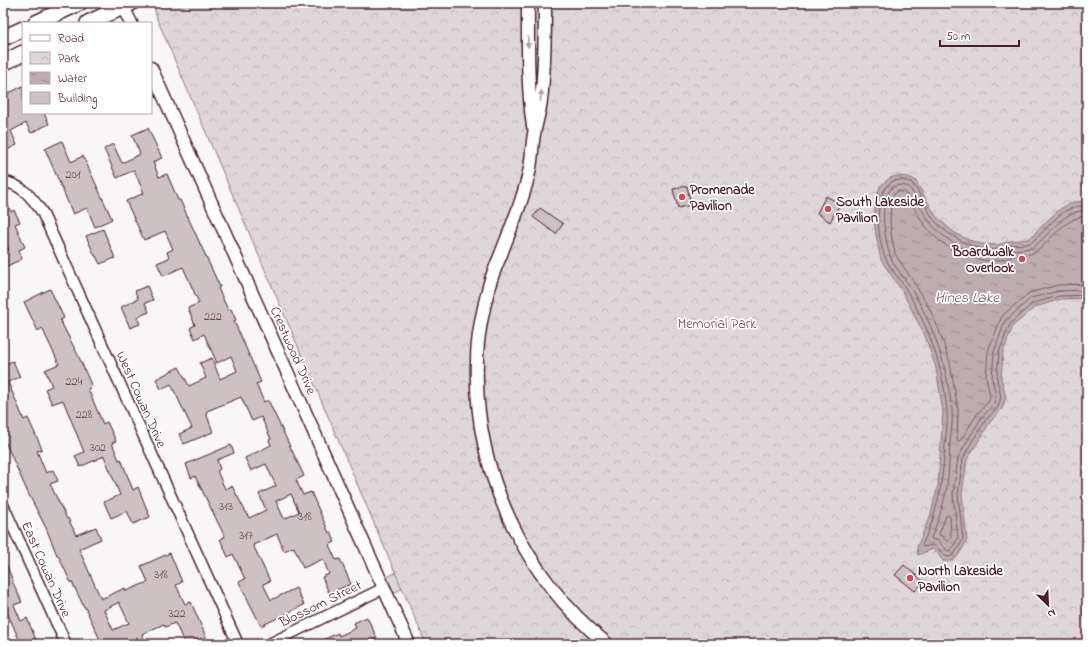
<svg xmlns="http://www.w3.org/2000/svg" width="1090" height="647" font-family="'Indie Flower',sans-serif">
<defs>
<pattern id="park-crowns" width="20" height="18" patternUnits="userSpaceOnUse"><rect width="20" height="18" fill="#ded6d9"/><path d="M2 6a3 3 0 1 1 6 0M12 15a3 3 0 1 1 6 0" fill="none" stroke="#c0b7ba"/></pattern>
<pattern id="water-ripples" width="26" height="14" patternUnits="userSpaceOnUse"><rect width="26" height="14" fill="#bdadb0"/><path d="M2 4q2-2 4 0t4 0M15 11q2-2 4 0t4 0" fill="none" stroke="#9c8c8f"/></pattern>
</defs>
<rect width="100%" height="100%" fill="#f8f6f7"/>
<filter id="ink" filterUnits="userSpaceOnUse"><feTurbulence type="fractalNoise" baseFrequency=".025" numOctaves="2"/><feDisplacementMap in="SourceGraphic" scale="8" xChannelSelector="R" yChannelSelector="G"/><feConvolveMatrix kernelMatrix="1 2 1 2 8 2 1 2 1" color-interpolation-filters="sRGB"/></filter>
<g filter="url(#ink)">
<path fill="#ded6d9" stroke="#947a82" d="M 407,567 L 414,582 L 394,593 L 387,577 Z"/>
<path fill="url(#park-crowns)" stroke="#947a82" d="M 153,3 L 1087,3 L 1087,644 L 426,644 L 157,19 Z"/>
<path fill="url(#water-ripples)" stroke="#8f747b" d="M 897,176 L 909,177 L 915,180 L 936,216 L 952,231 L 966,239 L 981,244 L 997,245 L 1010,241 L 1029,239 L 1049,219 L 1060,209 L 1073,202 L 1087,201 L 1087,298 L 1061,299 L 1035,307 L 1013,326 L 1003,352 L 1001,378 L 1006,397 L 1002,409 L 990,422 L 967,460 L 962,494 L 967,540 L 963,548 L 957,557 L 951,561 L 943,561 L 939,555 L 933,549 L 918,555 L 917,547 L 931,514 L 938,485 L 943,412 L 936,368 L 925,336 L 902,291 L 881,260 L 876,235 L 874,219 L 876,200 L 880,186 L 890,178 Z"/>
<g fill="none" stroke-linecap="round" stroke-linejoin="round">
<path stroke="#785860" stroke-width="1" d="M 1087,205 C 1058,207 1053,224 1033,241 C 1028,246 1017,244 1010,245 C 1006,246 1002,248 998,249 C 976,253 945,235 932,217 C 925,206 920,193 912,183 C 870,165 875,237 886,259 C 891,270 900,279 906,289 C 914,303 922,318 928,332 C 937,355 946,387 947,412 C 948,423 946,434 945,445 C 942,484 939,510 922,545 L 923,547 L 934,545 L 945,556 L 949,557 L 954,554 L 959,547 L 963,539 L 958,494 L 963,459 L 971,443 L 986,420 L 998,407 L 1001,397 L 997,378 L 999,352 L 1010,324 L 1033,303 L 1060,296 L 1087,295
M 1087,210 C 1061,212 1054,230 1036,245 C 1029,251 1018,248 1010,251 C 1006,252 1002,254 998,254 C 972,257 944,241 929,221 C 921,211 917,197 909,187 C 873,174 884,238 890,255 C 892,263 899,271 904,278 C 912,289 919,302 925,314 C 940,345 948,377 952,410 C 953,421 951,433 950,443 C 949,457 949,472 947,486 C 944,504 938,521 931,538 L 932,539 L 938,541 L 948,551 L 951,550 L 958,538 L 953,494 L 958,458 L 967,441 L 982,417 L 994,404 L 996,396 L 992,378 L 994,352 L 1005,321 L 1031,298 L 1059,291 L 1087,290
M 1087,216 C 1066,217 1054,236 1040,249 C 1032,256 1023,254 1014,256 C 1009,257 1004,260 999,260 C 971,264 939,246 924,224 C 917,214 912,203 905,192 L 898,191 L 893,195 L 891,203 L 890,218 L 891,233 L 895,254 L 915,284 L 930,310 L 939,330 L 950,363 L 958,410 L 957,441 L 960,441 L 978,413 L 989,401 L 990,396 L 986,377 L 988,351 L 1002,316 L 1029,293 L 1058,285 L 1087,284
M 948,515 L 950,517 L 951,537 L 948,542 L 939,534 L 946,516 Z"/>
</g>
<path fill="#cdc1c4" stroke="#4a1f2b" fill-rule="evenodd" d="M 23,86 L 23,113 L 44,113 L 49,124 L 31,133 L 26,123 L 11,131 L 17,145 L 3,152 L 3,96 Z
M 148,128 L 162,158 L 153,162 L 159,177 L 167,174 L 178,200 L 180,200 L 220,287 L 218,288 L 228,310 L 231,309 L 236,320 L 234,321 L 261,382 L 256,384 L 264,402 L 268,400 L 304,476 L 296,480 L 303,495 L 311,492 L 329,533 L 331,532 L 335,542 L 329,545 L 336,560 L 340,559 L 351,584 L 329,593 L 322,577 L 329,574 L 323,559 L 303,568 L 294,547 L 284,551 L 277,534 L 253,545 L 270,581 L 263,584 L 271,600 L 296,588 L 304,605 L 261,626 L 239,582 L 245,579 L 233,554 L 228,557 L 220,539 L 225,537 L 195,476 L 191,478 L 186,464 L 231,445 L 234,453 L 217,460 L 220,469 L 217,471 L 225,489 L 232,486 L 249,518 L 266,510 L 259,494 L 276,486 L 266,464 L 251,471 L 245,458 L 271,445 L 269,440 L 271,439 L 261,417 L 252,421 L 241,397 L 207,411 L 206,413 L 213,432 L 184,444 L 179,434 L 192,428 L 171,384 L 161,389 L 156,379 L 179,367 L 189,386 L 206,378 L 200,363 L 212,358 L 220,379 L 237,371 L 231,356 L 217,363 L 204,334 L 195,339 L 190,328 L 195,325 L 188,308 L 199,303 L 183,267 L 163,276 L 157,263 L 169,258 L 167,252 L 173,249 L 165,231 L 144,240 L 126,201 L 144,193 L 134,170 L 117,178 L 104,149 L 113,144 L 122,163 L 140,154 L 132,135 ZM 291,494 L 299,512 L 284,519 L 276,501 Z
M 62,141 L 71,162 L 83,156 L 112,219 L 95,227 L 87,208 L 73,214 L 45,149 Z
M 687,186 L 691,205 L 678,208 L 673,189 Z
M 3,195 L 11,212 L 14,210 L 20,222 L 15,224 L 25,247 L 19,250 L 22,259 L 3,268 L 3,253 L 9,250 L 3,237 Z
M 826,196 L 840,204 L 830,222 L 817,213 Z
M 540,208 L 563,224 L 556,234 L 533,217 Z
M 103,229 L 115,258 L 100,264 L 96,256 L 95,256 L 86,236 Z
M 147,286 L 153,300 L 145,303 L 149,312 L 137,317 L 140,324 L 130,328 L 121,307 L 138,299 L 135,291 Z
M 50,289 L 64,318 L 60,320 L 78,355 L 92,387 L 88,389 L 103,424 L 107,422 L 116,441 L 112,443 L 119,460 L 121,459 L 133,490 L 138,487 L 150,517 L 133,524 L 127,511 L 111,518 L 104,502 L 120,495 L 104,456 L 80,467 L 75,456 L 84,452 L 63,400 L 52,404 L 45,389 L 52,386 L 45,370 L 59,364 L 42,328 L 38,331 L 24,302 Z
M 13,361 L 20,377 L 8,382 L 24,420 L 28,418 L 42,449 L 37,451 L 46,473 L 53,470 L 58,481 L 50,484 L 67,519 L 68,518 L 76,535 L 96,527 L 101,539 L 79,549 L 101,599 L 125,588 L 126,591 L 148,582 L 141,566 L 170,553 L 182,582 L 176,585 L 185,604 L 191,602 L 209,644 L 185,644 L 175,623 L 165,627 L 164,624 L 142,634 L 144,639 L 131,644 L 102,644 L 85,607 L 84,607 L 72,582 L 71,583 L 58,555 L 57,555 L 46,528 L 28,493 L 3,437 L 3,365 ZM 119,602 L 129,623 L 113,630 L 104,610 Z
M 3,557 L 13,581 L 12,581 L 22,602 L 14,605 L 21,621 L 27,618 L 36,640 L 26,644 L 21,644 L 7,612 L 3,614 Z
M 904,565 L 924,582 L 915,591 L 895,575 Z
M 367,617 L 377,638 L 363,644 L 314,644 L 338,633 L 339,636 L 356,628 L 354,623 Z"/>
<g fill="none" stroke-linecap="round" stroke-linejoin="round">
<defs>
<path id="minor" d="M 3,181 C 23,186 31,196 42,212 L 238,644
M 3,505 L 66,644
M 269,644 L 384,588"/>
<path id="tertiary" d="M 121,3 L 131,23
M 528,3 C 528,44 527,85 533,126
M 545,3 C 545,35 545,68 541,100 C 540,111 536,123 534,134 C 532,145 532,157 530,168 C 524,198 512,225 501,254 C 497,264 492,275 489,286 C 483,311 477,336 477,361 C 473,470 523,576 607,644
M 151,68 L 409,644"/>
<path id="primary" d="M 36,23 L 79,3
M 88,23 L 131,3
M 3,38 L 23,29
M 3,63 L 23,53"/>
</defs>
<use href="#minor" stroke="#4a1f2b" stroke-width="13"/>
<use href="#tertiary" stroke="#4a1f2b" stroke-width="15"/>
<use href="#primary" stroke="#4a1f2b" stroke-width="18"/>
<use href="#minor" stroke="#fff" stroke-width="10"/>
<use href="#tertiary" stroke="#fff" stroke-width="12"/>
<use href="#primary" stroke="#fff" stroke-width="15"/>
</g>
<defs><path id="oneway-solid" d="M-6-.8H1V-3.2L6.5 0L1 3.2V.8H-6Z"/></defs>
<g fill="#ae9aa0">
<use href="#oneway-solid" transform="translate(528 42) rotate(90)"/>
<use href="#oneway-solid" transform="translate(541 96) rotate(-84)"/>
</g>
</g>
<g fill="#d1495b" stroke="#fff" stroke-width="1.5">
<circle cx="682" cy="197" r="4"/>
<circle cx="828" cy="209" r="4"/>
<circle cx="1022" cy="259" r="4"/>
<circle cx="910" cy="578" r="4"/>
</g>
<g text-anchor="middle" stroke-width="3.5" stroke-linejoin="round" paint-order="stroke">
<g font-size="12" fill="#6b4851">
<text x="73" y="178">201</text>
<text x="213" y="320">222</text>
<text x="74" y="385">224</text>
<text x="84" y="418">228</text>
<text x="98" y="451">302</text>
<text x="226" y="510">313</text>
<text x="305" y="520">318</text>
<text x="246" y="539">317</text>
<text x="161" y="578">318</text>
<text x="177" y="617">322</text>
</g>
<g font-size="14" font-weight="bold" fill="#4a1f2b" stroke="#fff" text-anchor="start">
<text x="690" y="194">Promenade<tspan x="690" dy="16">Pavilion</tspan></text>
<text x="836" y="206">South Lakeside<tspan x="836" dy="16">Pavilion</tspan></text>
<text x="1014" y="256" text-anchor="end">Boardwalk<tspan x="1014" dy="16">Overlook</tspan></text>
<text x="918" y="575">North Lakeside<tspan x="918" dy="16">Pavilion</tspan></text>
</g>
<g font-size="14" fill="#6f4d56" stroke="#fff">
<text x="717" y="328">Memorial Park</text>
</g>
<g font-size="14" fill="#4a1f2b" stroke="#fff">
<text transform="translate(294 350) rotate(66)" y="5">Crestwood Drive</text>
<text transform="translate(142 399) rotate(66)" y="5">West Cowan Drive</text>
<text transform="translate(47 569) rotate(66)" y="5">East Cowan Drive</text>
<text transform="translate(320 603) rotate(-26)" y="5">Blossom Street</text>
</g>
<g font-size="15" font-style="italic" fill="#72515a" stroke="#fff">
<text x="967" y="302">Hines Lake</text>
</g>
</g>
<rect width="1090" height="647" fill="none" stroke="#fff" stroke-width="16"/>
<rect x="8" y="8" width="1074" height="631" fill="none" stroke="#4a1f2b" stroke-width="1.5" filter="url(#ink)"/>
<rect x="22" y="22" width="130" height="92" fill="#ffffff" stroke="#b7a5aa"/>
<rect x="30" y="35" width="20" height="6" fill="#ffffff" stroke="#b7a5aa"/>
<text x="58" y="42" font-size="12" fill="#4a1f2b">Road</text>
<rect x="30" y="52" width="20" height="12" fill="url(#park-crowns)" stroke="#b7a5aa"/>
<text x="58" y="62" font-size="12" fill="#4a1f2b">Park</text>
<rect x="30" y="72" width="20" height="12" fill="url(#water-ripples)" stroke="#b7a5aa"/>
<text x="58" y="82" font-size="12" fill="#4a1f2b">Water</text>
<rect x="30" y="92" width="20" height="12" fill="#cdc1c4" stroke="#b7a5aa"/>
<text x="58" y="102" font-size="12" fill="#4a1f2b">Building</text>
<g transform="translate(1048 605) rotate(156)" stroke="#ffffff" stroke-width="3" paint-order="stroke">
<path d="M0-3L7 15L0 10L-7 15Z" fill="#4a1f2b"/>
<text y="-6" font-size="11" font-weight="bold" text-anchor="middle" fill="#4a1f2b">N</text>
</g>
<path d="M940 40v6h79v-6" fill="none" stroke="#4a1f2b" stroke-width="2"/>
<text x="946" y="40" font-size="12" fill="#4a1f2b" stroke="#ffffff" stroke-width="3" paint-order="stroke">50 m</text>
</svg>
